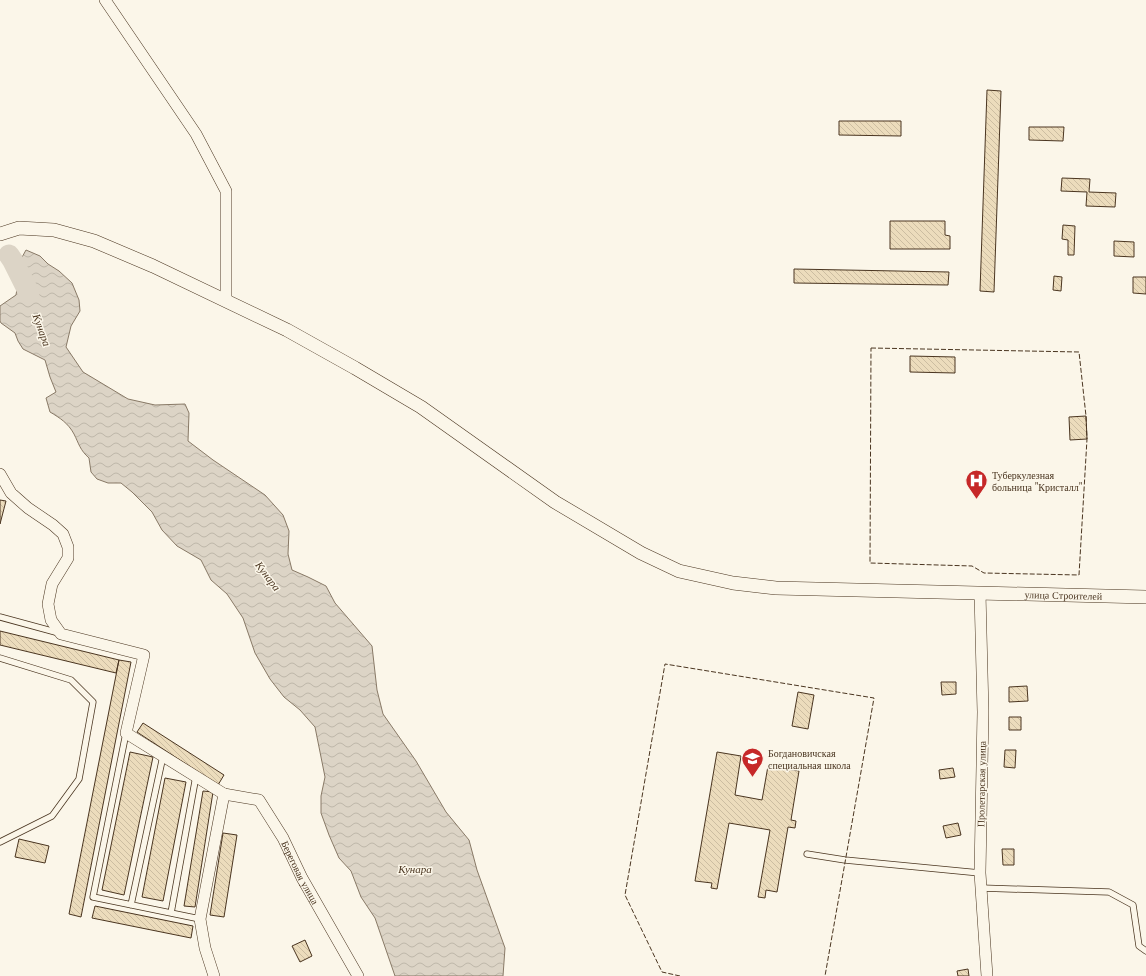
<svg xmlns="http://www.w3.org/2000/svg" width="1146" height="976" font-family="'Libre Baskerville',serif">
<defs>
<pattern id="water-waves" width="16" height="10" patternUnits="userSpaceOnUse"><rect width="16" height="10" fill="#dcd4c6"/><path d="M0 5q4-4 8 0t8 0" fill="none" stroke="#beb7aa"/></pattern>
<pattern id="building-back-hatch" width="6" height="6" patternUnits="userSpaceOnUse"><rect width="6" height="6" fill="#ecdcbc"/><path d="M-1 5l2 2M0 0l6 6M5-1l2 2" fill="none" stroke="#ccbda1"/></pattern>
</defs>
<rect width="100%" height="100%" fill="#fbf6e9"/>
<path fill="url(#water-waves)" stroke="#887966" d="M 26,250 L 40,256 L 48,264 L 59,271 L 72,283 L 79,300 L 80,311 L 71,326 L 66,347 L 83,372 L 128,399 L 155,405 L 185,404 L 189,413 L 188,441 L 213,460 L 265,495 L 283,515 L 289,531 L 288,554 L 292,570 L 308,577 L 326,586 L 335,603 L 372,646 L 377,690 L 383,714 L 416,761 L 446,812 L 469,840 L 477,870 L 505,948 L 503,976 L 395,976 L 375,918 L 361,897 L 351,871 L 339,858 L 329,835 L 321,813 L 321,796 L 325,777 L 315,727 L 300,710 L 284,697 L 270,679 L 255,653 L 243,618 L 227,594 L 211,580 L 201,560 L 177,546 L 162,530 L 152,512 L 132,492 L 121,483 L 108,483 L 97,479 L 91,472 L 89,458 C 80,450 79,444 74,434 C 68,423 60,418 50,412 L 46,398 L 56,392 L 50,377 L 45,360 L 23,349 L 18,341 L 15,333 L 1,323 L 0,321 L 0,306 L 16,295 L 18,283 L 15,270 Z"/>
<g fill="none" stroke-linecap="round" stroke-linejoin="round">
<path stroke="#dcd4c6" stroke-width="21" d="M 9,255 L 13,261 L 29,293"/>
</g>
<path fill="url(#building-back-hatch)" stroke="#4a3520" d="M 987,90 L 1001,91 L 994,292 L 980,291 Z
M 839,121 L 901,121 L 901,136 L 839,135 Z
M 1029,127 L 1064,127 L 1063,141 L 1029,140 Z
M 1062,178 L 1090,179 L 1089,192 L 1116,193 L 1115,207 L 1086,206 L 1087,192 L 1061,191 Z
M 890,221 L 945,221 L 945,235 L 950,236 L 950,249 L 890,249 Z
M 1063,225 L 1075,226 L 1074,255 L 1068,255 L 1068,240 L 1062,239 Z
M 1114,241 L 1134,242 L 1134,257 L 1114,256 Z
M 794,269 L 949,272 L 948,285 L 794,283 Z
M 1054,276 L 1062,277 L 1061,291 L 1053,290 Z
M 1133,277 L 1146,277 L 1146,294 L 1133,293 Z
M 910,356 L 955,357 L 955,373 L 910,372 Z
M 1086,416 L 1087,439 L 1070,440 L 1069,417 Z
M 0,500 L 6,501 L 0,524 Z
M 0,631 L 119,660 L 116,673 L 0,645 Z
M 119,660 L 131,662 L 81,917 L 69,914 Z
M 941,682 L 956,682 L 956,694 L 942,695 Z
M 1027,686 L 1028,701 L 1009,702 L 1009,687 Z
M 798,692 L 814,695 L 808,729 L 792,726 Z
M 1009,717 L 1021,717 L 1021,730 L 1009,730 Z
M 143,723 L 224,775 L 218,785 L 137,732 Z
M 1005,750 L 1016,750 L 1015,768 L 1004,767 Z
M 130,752 L 153,757 L 124,895 L 102,890 Z
M 717,752 L 741,756 L 735,795 L 762,800 L 768,766 L 799,771 L 791,820 L 796,821 L 795,828 L 788,827 L 777,892 L 766,890 L 765,898 L 758,897 L 770,830 L 729,823 L 717,889 L 711,888 L 712,883 L 695,881 Z
M 953,768 L 955,777 L 940,779 L 939,770 Z
M 165,778 L 186,782 L 163,901 L 142,897 Z
M 203,791 L 213,792 L 195,907 L 184,906 Z
M 958,823 L 961,835 L 946,838 L 943,826 Z
M 223,833 L 237,835 L 224,917 L 210,915 Z
M 19,839 L 49,846 L 45,863 L 15,857 Z
M 1002,849 L 1014,849 L 1014,865 L 1003,865 Z
M 95,906 L 193,926 L 191,938 L 92,918 Z
M 305,940 L 312,956 L 300,962 L 292,946 Z
M 968,969 L 969,976 L 958,976 L 957,971 Z"/>
<g fill="none" stroke-linecap="round" stroke-linejoin="round">
<defs>
<path id="service" d="M 0,617 L 59,633
M 0,658 L 71,680 L 93,702 L 79,779 L 52,816 L 0,842
M 126,733 L 93,897 L 200,919
M 807,854 L 845,860 L 980,873
M 981,888 L 1109,892 L 1133,905 L 1139,946 L 1146,951
M 131,905 L 163,756
M 171,913 L 196,776"/>
<g id="minor">
<path d="M 105,0 L 196,134 L 226,191 L 226,301"/>
<path d="M 0,474 L 11,493 L 28,508 L 53,525 L 63,534 L 68,547 L 68,558 L 52,584 L 48,604 L 51,620 L 61,634 L 144,655 L 126,733 L 224,794 L 200,919 L 205,948 L 214,976"/>
<path d="M 980,593 L 983,712 L 980,873 L 987,976"/>
<path id="s1" d="M 224,794 L 259,800 L 283,838 L 302,878 L 358,976"/>
</g>
<g id="tertiary">
<path id="s2" d="M 0,234 L 19,228 L 54,230 L 94,241 L 153,266 L 287,330 L 355,368 L 421,407 L 555,502 L 641,553 L 679,571 L 733,583 L 776,588 L 1146,597"/>
</g>
</defs>
<use href="#service" stroke="#4a3520" stroke-width="7"/>
<use href="#minor" stroke="#4a3520" stroke-width="12"/>
<use href="#tertiary" stroke="#4a3520" stroke-width="14"/>
<use href="#service" stroke="#fbf6e9" stroke-width="5.5"/>
<use href="#minor" stroke="#fbf6e9" stroke-width="11"/>
<use href="#tertiary" stroke="#fbf6e9" stroke-width="13"/>
<path stroke="#4a3520" stroke-width="1" stroke-dasharray="5 2" stroke-linecap="butt" d="M 871,348 L 1079,352 L 1086,416 L 1087,439 L 1079,575 L 984,573 L 972,566 L 870,563 Z
M 680,976 L 662,972 L 625,895 L 665,664 L 874,698 L 825,976"/>
</g>
<defs>
<symbol id="hospital-pin" viewBox="-11 -11 22 30"><path d="M0 17L-7.5 6A9.5 9.5 0 1 1 7.5 6Z" fill="#c62828" stroke="#fbf6e9"/><path d="M-5-5h3v3.5h4V-5h3V5h-3V1.5h-4V5h-3Z" fill="#fff"/></symbol>
<symbol id="school-pin" viewBox="-11 -11 22 30"><path d="M0 17L-7.5 6A9.5 9.5 0 1 1 7.5 6Z" fill="#c62828" stroke="#fbf6e9"/><path d="M0-5L7-2L0 1L-7-2ZM-4 1L0 2.5L4 1V4Q0 6-4 4Z" fill="#fff"/></symbol>
</defs>
<g fill-rule="evenodd">
<use href="#hospital-pin" x="964" y="468" width="25" height="34"/>
<use href="#school-pin" x="740" y="746" width="25" height="34"/>
</g>
<g text-anchor="middle" stroke-width="3" stroke-linejoin="round" paint-order="stroke">
<g font-size="10" fill="#4a3520" stroke="#fbf6e9" text-anchor="start">
<text x="992" y="479">Туберкулезная<tspan x="992" dy="12">больница "Кристалл"</tspan></text>
<text x="768" y="757">Богдановичская<tspan x="768" dy="12">специальная школа</tspan></text>
</g>
<g font-size="10" fill="#4a3520" stroke="#fbf6e9">
<text dy="4" stroke="none"><textPath href="#s2" startOffset="1156">улица Строителей</textPath></text>
<text transform="translate(981 784) rotate(-89)" y="4">Пролетарская улица</text>
<text dy="4" stroke="none"><textPath href="#s1" startOffset="119">Береговая улица</textPath></text>
</g>
<g font-size="11" font-style="italic" fill="#4a3520" stroke="#fbf6e9">
<text transform="translate(42 330) rotate(70)" y="4">Кунара</text>
<text transform="translate(268 576) rotate(53)" y="4">Кунара</text>
<text x="415" y="873">Кунара</text>
</g>
</g>
</svg>
